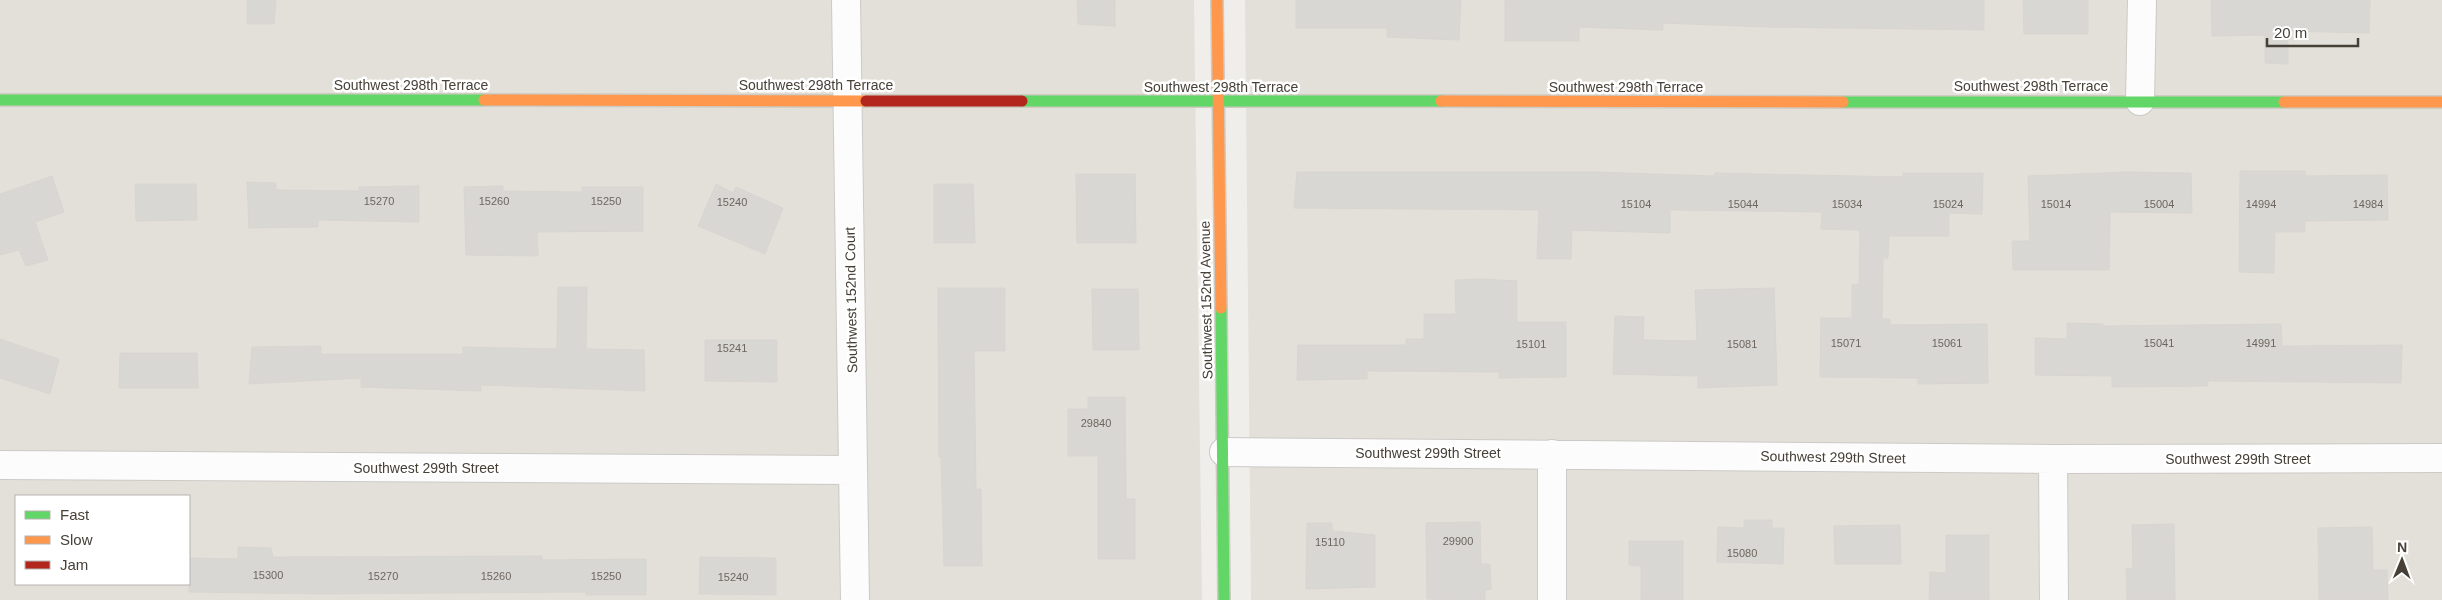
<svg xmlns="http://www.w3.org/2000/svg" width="2442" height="600" font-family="Helvetica,sans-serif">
<rect width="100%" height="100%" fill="#f0eeeb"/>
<path fill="#e3e0d9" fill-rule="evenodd" d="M 0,0 L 1194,0 L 1202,600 L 0,600 ZM 16,496 L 189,496 L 189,584 L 16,584 Z
M 1245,0 L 2442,0 L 2442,600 L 1251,600 Z"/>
<path fill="#d9d7d3" stroke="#d8d5d1" d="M 247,0 L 276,0 L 274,24 L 247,24 Z
M 1077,0 L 1115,0 L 1115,26 L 1078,24 Z
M 1296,0 L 1461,0 L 1459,40 L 1387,37 L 1387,28 L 1296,28 Z
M 1505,0 L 1984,0 L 1984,30 L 1766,27 L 1663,23 L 1663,30 L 1579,27 L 1579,41 L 1505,41 Z
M 2023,0 L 2088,0 L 2088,34 L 2024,34 Z
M 2211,0 L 2370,0 L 2369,33 L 2288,31 L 2288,64 L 2265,63 L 2265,35 L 2212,36 Z
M 2240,171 L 2305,171 L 2305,176 L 2387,175 L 2388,220 L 2305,221 L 2305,232 L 2275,232 L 2274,273 L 2239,272 Z
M 1297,172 L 1594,172 L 1714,176 L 1715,173 L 1903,177 L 1903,173 L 1983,173 L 1982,214 L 1949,213 L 1949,236 L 1889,236 L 1888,258 L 1883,258 L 1882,319 L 1890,319 L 1890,325 L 1987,324 L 1988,383 L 1918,384 L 1918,378 L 1820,377 L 1821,318 L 1852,318 L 1852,285 L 1859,284 L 1860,230 L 1821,229 L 1822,212 L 1670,210 L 1670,233 L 1572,230 L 1571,259 L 1537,259 L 1539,210 L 1294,208 Z
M 2126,172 L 2191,173 L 2192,213 L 2110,212 L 2109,270 L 2013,270 L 2012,241 L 2030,241 L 2028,176 Z
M 1076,174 L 1135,174 L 1136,243 L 1077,243 Z
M 52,176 L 64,212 L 35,222 L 48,260 L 26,266 L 19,250 L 0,255 L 0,194 Z
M 247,182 L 276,183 L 276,190 L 359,191 L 359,187 L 419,186 L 419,222 L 318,220 L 318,227 L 249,228 Z
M 135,184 L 196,184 L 197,220 L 136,221 Z
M 716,184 L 733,193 L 736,187 L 783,208 L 765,254 L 698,226 Z
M 934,184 L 973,184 L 975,243 L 934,243 Z
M 503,186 L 503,191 L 582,192 L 582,187 L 643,187 L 643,231 L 537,232 L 538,256 L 466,255 L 464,187 Z
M 1479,279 L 1517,281 L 1517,322 L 1566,322 L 1566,377 L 1499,378 L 1499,372 L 1367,371 L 1367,379 L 1297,380 L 1298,345 L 1406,345 L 1406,339 L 1424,339 L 1424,314 L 1456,314 L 1455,280 Z
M 558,287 L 587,287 L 586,349 L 644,350 L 645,391 L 481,385 L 481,391 L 361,387 L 361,378 L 249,384 L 252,347 L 321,346 L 321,354 L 463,354 L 463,347 L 557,349 Z
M 938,288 L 1005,288 L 1005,351 L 974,351 L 976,489 L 981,489 L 982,566 L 944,566 L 941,457 L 939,457 Z
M 1774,288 L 1777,385 L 1698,388 L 1698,376 L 1613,374 L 1615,316 L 1644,317 L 1643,340 L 1697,341 L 1695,290 Z
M 1092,289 L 1138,289 L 1139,350 L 1093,350 Z
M 2067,323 L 2103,324 L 2103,326 L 2281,324 L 2282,346 L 2402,345 L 2401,383 L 2208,381 L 2208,386 L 2112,387 L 2112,376 L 2035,375 L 2035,338 L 2067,339 Z
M 0,339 L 59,359 L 50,394 L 0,378 Z
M 705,340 L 777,340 L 777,382 L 705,381 Z
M 120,353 L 197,353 L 198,388 L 119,388 Z
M 1088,397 L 1125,397 L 1126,499 L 1135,499 L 1135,559 L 1098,559 L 1098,456 L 1068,456 L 1068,409 L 1088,409 Z
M 1744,520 L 1772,520 L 1772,528 L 1784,528 L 1783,564 L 1717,562 L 1718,527 L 1744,528 Z
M 1480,522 L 1481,564 L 1490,564 L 1491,589 L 1485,590 L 1485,600 L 1427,599 L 1426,523 Z
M 1307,523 L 1332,523 L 1332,531 L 1375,535 L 1375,587 L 1306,589 Z
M 2174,524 L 2175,600 L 2127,600 L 2126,569 L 2133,568 L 2132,525 Z
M 1900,525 L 1901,564 L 1835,564 L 1834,526 Z
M 2372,527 L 2373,570 L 2387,570 L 2388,600 L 2319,600 L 2318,528 Z
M 1946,535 L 1989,535 L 1989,600 L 1929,600 L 1930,572 L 1946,573 Z
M 1629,541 L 1683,541 L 1683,600 L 1641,600 L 1641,566 L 1629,565 Z
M 238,547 L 271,548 L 273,557 L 542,556 L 542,560 L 646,559 L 646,595 L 586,595 L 586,592 L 323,594 L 189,592 L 189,558 L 238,559 Z
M 700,557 L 776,558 L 776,595 L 699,594 Z"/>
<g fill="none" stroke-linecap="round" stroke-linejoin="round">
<defs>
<path id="street" d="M 846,0 L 855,600
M 2140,101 L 2142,0
M 1224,452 L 2053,459 L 2442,458
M 1552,454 L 1552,600
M 2053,459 L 2054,600
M 0,465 L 853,470"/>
<path id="fast" d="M 0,100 L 484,100
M 1022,101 L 1441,101
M 1843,102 L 2284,102
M 1221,308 L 1224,600"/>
<path id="slow" d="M 1217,0 L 1221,308
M 484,100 L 866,101
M 1441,101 L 1843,102
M 2284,102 L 2442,102"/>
<path id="jam" d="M 866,101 L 1022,101"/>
</defs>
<use href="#street" stroke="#cccac7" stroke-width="30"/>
<use href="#fast" stroke="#cecbc2" stroke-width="14"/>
<use href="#slow" stroke="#cecbc2" stroke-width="14"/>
<use href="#jam" stroke="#cecbc2" stroke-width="14"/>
<use href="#street" stroke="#fdfcfc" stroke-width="28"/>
<use href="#fast" stroke="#63d668" stroke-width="11"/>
<use href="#slow" stroke="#ff974d" stroke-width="11"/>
<use href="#jam" stroke="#b3261e" stroke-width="11"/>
</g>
<g text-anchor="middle" stroke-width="5" stroke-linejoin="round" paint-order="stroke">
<g font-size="11" fill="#6c665f">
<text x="379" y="205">15270</text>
<text x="494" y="205">15260</text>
<text x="606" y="205">15250</text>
<text x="732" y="206">15240</text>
<text x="1636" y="208">15104</text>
<text x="1743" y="208">15044</text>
<text x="1847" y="208">15034</text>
<text x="1948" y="208">15024</text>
<text x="2056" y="208">15014</text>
<text x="2159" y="208">15004</text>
<text x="2261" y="208">14994</text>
<text x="2368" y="208">14984</text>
<text x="1846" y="347">15071</text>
<text x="1947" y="347">15061</text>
<text x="2159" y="347">15041</text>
<text x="2261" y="347">14991</text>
<text x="1531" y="348">15101</text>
<text x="1742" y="348">15081</text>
<text x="732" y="352">15241</text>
<text x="1096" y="427">29840</text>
<text x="1458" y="545">29900</text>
<text x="1330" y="546">15110</text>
<text x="1742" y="557">15080</text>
<text x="268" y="579">15300</text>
<text x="383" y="580">15270</text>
<text x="496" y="580">15260</text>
<text x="606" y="580">15250</text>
<text x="733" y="581">15240</text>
</g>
<g font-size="14" fill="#464037" stroke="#fff">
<text x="411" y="90">Southwest 298th Terrace</text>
<text x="816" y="90">Southwest 298th Terrace</text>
<text x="2031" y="91">Southwest 298th Terrace</text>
<text x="1221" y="92">Southwest 298th Terrace</text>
<text x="1626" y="92">Southwest 298th Terrace</text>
<text transform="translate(851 300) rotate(-91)" y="5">Southwest 152nd Court</text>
<text transform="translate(1206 300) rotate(-91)" y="5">Southwest 152nd Avenue</text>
<text x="1428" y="458">Southwest 299th Street</text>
<text transform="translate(1833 457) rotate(1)" y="5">Southwest 299th Street</text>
<text x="2238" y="464">Southwest 299th Street</text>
<text x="426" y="473">Southwest 299th Street</text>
</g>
</g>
<rect x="15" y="495" width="175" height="90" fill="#ffffff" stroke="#b5b3af"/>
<rect x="25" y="511" width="25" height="8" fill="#63d668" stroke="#b5b3af"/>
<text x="60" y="520" font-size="15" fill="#464037">Fast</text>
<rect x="25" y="536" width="25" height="8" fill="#ff974d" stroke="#b5b3af"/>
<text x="60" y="545" font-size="15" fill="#464037">Slow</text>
<rect x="25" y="561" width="25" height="8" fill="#b3261e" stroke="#b5b3af"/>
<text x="60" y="570" font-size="15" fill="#464037">Jam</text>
<g transform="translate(2402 560) rotate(1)" stroke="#ffffff" stroke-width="4" paint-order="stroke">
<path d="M0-4L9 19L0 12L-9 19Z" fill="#464037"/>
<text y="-8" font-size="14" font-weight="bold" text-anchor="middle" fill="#464037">N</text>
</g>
<path d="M2267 38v8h91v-8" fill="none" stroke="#464037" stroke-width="2.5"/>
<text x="2274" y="38" font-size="15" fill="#464037" stroke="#ffffff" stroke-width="4" paint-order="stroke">20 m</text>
</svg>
